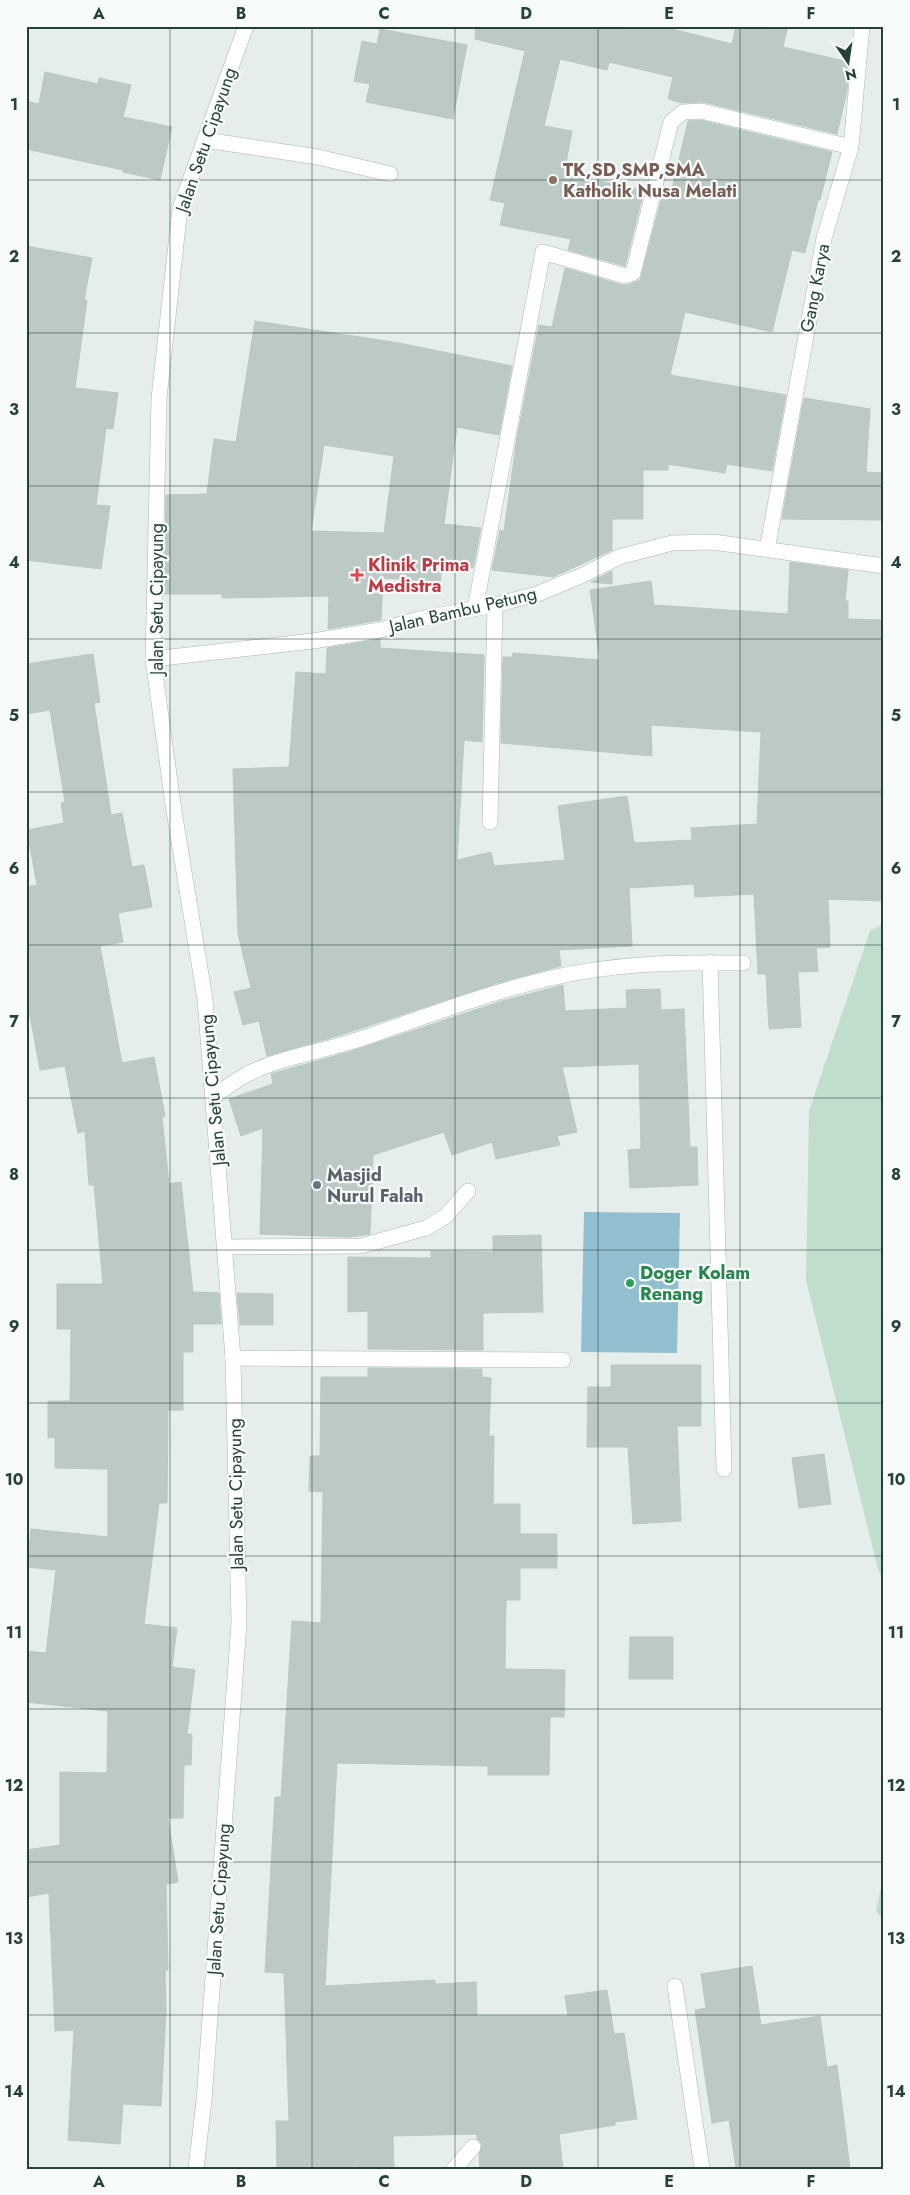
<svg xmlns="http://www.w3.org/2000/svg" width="910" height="2195" font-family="Jost,sans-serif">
<rect width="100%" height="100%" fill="#e6eeec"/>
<path fill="#c1decc" d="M 884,924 L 884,1583 L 878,1569 L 806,1280 L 809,1111 L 870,931 Z
M 884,1874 L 884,1920 L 876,1911 Z"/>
<path fill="#92bfd0" d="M 584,1212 L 680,1213 L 677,1353 L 581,1352 Z"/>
<path fill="#bcc9c5" stroke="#b9c8c3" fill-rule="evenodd" d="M 476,26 L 660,26 L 732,44 L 736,26 L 788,26 L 783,47 L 849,62 L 847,91 L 837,134 L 703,102 L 682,103 L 668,99 L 673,77 L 609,62 L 607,70 L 560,59 L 544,126 L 572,131 L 564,174 L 644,190 L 625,266 L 568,250 L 571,239 L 500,225 L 505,203 L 490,200 L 525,51 L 475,39 Z
M 380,29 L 467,45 L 453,119 L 366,102 L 370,84 L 354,81 L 362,41 L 377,44 Z
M 45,72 L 98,84 L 99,78 L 131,85 L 123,117 L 172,127 L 160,180 L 123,172 L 123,170 L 26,149 L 26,101 L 39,104 Z
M 700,120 L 832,152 L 820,200 L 818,200 L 805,253 L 792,250 L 772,332 L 685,312 L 670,375 L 786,395 L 772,471 L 727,464 L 725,473 L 668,464 L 668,470 L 643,470 L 643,519 L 612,519 L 612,550 L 553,577 L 492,570 L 500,530 L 504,531 L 517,438 L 539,325 L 552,327 L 565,268 L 622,285 L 628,285 L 640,280 L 663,193 L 666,194 L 668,188 L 672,189 L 688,121 Z
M 26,246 L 92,258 L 84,300 L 87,300 L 75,388 L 118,393 L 113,429 L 106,428 L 96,505 L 110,506 L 101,569 L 26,560 Z
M 255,321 L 399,343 L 512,366 L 499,435 L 457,427 L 444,524 L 481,528 L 473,568 L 442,565 L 440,582 L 383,578 L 381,620 L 328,629 L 329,596 L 222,598 L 222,594 L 164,594 L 166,495 L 207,494 L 214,439 L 236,442 ZM 324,445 L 394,456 L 384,533 L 311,531 Z
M 804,398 L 870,409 L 866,472 L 884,473 L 884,520 L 782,519 Z
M 790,562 L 848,570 L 845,601 L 848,601 L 848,619 L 884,620 L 884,901 L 828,899 L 830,947 L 816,948 L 818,971 L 798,972 L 801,1027 L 769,1029 L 766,974 L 758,974 L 754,894 L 695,897 L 694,884 L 629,888 L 632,946 L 559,950 L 561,966 L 497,983 L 344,1034 L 267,1056 L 259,1021 L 243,1025 L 234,992 L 251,988 L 238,934 L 233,769 L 289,767 L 296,672 L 326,674 L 327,648 L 380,639 L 380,648 L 484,655 L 482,742 L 464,740 L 457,860 L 491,852 L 494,866 L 565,860 L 558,806 L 627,796 L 634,843 L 692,840 L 691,828 L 757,824 L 761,732 L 651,725 L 652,756 L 501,743 L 503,657 L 512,657 L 513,653 L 600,660 L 590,590 L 651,581 L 654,605 L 788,614 Z
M 612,571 L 612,584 L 591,582 Z
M 93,654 L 100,702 L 94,703 L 111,815 L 122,813 L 132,867 L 144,865 L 152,907 L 118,913 L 123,942 L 100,946 L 122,1063 L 154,1057 L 165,1116 L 162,1117 L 169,1184 L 181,1182 L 193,1292 L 219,1293 L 221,1324 L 193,1324 L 193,1352 L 183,1352 L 183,1410 L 168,1410 L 167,1503 L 159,1503 L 144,1624 L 177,1628 L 172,1667 L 195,1670 L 187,1734 L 192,1734 L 191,1765 L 184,1765 L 183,1818 L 168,1818 L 178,1882 L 166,1884 L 168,1970 L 165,1970 L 166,2011 L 161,2106 L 123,2104 L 120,2144 L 68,2140 L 74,2030 L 55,2031 L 49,1893 L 26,1897 L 26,1850 L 60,1845 L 60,1772 L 107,1773 L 108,1711 L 26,1702 L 26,1651 L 46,1653 L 56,1570 L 27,1567 L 31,1529 L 108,1537 L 108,1469 L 55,1468 L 55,1437 L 48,1438 L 48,1401 L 70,1401 L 71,1329 L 57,1329 L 57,1284 L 103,1284 L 94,1185 L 89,1185 L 85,1131 L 78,1133 L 65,1066 L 40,1070 L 26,994 L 26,887 L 37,885 L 27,830 L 64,823 L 61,803 L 65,802 L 50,710 L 26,714 L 26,664 Z
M 563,985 L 565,1011 L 627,1008 L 626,990 L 660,989 L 661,1010 L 684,1009 L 690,1147 L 697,1147 L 698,1185 L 630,1188 L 628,1150 L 641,1149 L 639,1064 L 562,1067 L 577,1132 L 557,1136 L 560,1145 L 496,1159 L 492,1142 L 452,1155 L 444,1132 L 373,1155 L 370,1234 L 351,1237 L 260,1234 L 263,1128 L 241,1136 L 229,1099 L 273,1084 L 271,1074 L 274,1073 L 349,1052 L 502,1001 Z
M 541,1235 L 543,1312 L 483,1313 L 483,1350 L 368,1349 L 368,1311 L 348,1312 L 348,1257 L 431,1258 L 431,1251 L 493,1252 L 493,1236 Z
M 237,1293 L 273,1294 L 273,1325 L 240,1325 Z
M 611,1365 L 701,1365 L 701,1426 L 677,1426 L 681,1521 L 633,1524 L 628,1447 L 587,1447 L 588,1387 L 611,1387 Z
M 368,1368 L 482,1369 L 482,1377 L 491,1378 L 489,1436 L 494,1436 L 493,1504 L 520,1504 L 520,1534 L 557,1534 L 557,1568 L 520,1568 L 520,1600 L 506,1600 L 505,1669 L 565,1670 L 564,1717 L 550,1717 L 549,1775 L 488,1775 L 488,1766 L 337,1763 L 325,1986 L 435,1980 L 435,1984 L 476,1982 L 477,2016 L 568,2016 L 565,1996 L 607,1990 L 614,2034 L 624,2033 L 637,2119 L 615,2122 L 615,2125 L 559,2134 L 563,2169 L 480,2169 L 479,2155 L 482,2144 L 477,2139 L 477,2134 L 393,2136 L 394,2169 L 358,2169 L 358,2166 L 277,2169 L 276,2121 L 289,2121 L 284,1973 L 265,1972 L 275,1797 L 281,1797 L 292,1621 L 321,1623 L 323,1492 L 309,1491 L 310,1456 L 320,1456 L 321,1377 L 368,1377 Z
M 824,1454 L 831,1504 L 799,1508 L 792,1458 Z
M 630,1637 L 673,1637 L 673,1679 L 629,1679 Z
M 752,1966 L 761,2025 L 820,2016 L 827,2067 L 837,2065 L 850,2169 L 736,2169 L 729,2120 L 712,2123 L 695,2010 L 706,2008 L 701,1974 Z"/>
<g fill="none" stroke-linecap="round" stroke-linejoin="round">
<defs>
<path id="minor" d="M 205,140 L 318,157 L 390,174
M 767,550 L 824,238 L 851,147 L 862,26
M 475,609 L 543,252 L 625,276 L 633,273 L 671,122 L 683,112 L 701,111 L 851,147
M 153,659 L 313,641 L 380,630 L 419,619 L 495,605 L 537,594 L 583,575 L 619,557 L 672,543 L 713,542 L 884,566
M 490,822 L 495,605
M 710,962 L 724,1469
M 213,1097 C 223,1090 233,1082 244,1076 C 275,1058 326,1051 360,1039 C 422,1018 483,994 547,979 C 612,963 677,962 743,963
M 225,1247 L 361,1246 L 426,1228 L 446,1216 L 468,1191
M 233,1358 L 563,1360
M 675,1986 L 702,2169
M 454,2169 L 473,2147"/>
<path id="tertiary" d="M 196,2169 L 204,2100 L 239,1623 L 233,1358 L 205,999 L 174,811 L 153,659 L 159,398 L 180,208 L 246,26"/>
</defs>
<use href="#minor" stroke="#a9b6b4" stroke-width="16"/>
<use href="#tertiary" stroke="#a9b6b4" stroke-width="16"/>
<use href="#minor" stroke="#fff" stroke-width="15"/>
<use href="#tertiary" stroke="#fff" stroke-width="15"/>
</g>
<path fill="none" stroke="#26403c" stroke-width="1" stroke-opacity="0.55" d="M 170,26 L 170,2169M 312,26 L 312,2169M 455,26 L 455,2169M 598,26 L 598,2169M 740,26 L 740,2169M 26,180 L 884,180M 26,333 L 884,333M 26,486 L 884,486M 26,639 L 884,639M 26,792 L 884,792M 26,945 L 884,945M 26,1098 L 884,1098M 26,1250 L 884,1250M 26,1403 L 884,1403M 26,1556 L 884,1556M 26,1709 L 884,1709M 26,1862 L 884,1862M 26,2015 L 884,2015"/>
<circle fill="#8d6e63" stroke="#f7fbf9" stroke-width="2" cx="553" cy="180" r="5"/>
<path fill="#e0444e" stroke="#f7fbf9" stroke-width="2" d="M354.5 567.5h5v5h5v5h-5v5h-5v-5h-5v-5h5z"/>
<circle fill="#6b7280" stroke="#f7fbf9" stroke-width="2" cx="317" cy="1185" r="5"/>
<circle fill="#2e9e5b" stroke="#f7fbf9" stroke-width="2" cx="630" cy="1283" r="5"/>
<g text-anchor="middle" stroke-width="4.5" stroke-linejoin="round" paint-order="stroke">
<g font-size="18" fill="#26403c" stroke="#f7fbf9">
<text transform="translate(206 140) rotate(-71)" y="6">Jalan Setu Cipayung</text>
<text transform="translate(815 288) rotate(-79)" y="6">Gang Karya</text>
<text transform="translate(157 599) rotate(-90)" y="6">Jalan Setu Cipayung</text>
<text transform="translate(463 610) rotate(-13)" y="6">Jalan Bambu Petung</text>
<text transform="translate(213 1090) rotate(-95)" y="6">Jalan Setu Cipayung</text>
<text transform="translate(236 1494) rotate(-91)" y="6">Jalan Setu Cipayung</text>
<text transform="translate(219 1899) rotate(-86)" y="6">Jalan Setu Cipayung</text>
</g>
<g font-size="18" font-weight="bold" fill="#785e54" stroke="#f7fbf9" text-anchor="start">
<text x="563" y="176">TK,SD,SMP,SMA<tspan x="563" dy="21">Katholik Nusa Melati</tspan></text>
</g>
<g font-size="18" font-weight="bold" fill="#be3a42" stroke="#f7fbf9" text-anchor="start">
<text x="368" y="571">Klinik Prima<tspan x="368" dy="21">Medistra</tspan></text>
</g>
<g font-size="18" font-weight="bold" fill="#5b616d" stroke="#f7fbf9" text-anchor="start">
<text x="327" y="1181">Masjid<tspan x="327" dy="21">Nurul Falah</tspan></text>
</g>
<g font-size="18" font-weight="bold" fill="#27864d" stroke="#f7fbf9" text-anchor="start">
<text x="640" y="1279">Doger Kolam<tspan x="640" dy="21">Renang</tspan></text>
</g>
</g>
<rect width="910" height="2195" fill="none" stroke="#f7fbf9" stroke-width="55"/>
<g transform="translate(848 62) rotate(167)" stroke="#f7fbf9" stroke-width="4" paint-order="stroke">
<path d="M0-4L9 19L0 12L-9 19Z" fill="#26403c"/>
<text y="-8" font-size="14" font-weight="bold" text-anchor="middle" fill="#26403c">N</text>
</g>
<rect x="28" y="28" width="854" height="2140" fill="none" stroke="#26403c" stroke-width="2"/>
<g font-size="16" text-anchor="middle" font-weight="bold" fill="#26403c">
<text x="99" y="19">A</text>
<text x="241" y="19">B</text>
<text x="384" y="19">C</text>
<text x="526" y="19">D</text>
<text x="669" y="19">E</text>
<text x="811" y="19">F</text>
<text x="14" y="110">1</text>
<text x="896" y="110">1</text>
<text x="14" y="262">2</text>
<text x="896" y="262">2</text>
<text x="14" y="415">3</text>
<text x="896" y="415">3</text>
<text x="14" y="568">4</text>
<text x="896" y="568">4</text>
<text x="14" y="721">5</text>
<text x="896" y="721">5</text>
<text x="14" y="874">6</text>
<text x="896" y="874">6</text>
<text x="14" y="1027">7</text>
<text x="896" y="1027">7</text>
<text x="14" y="1180">8</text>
<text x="896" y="1180">8</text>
<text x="14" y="1332">9</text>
<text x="896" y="1332">9</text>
<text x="14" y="1485">10</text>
<text x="896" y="1485">10</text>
<text x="14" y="1638">11</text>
<text x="896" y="1638">11</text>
<text x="14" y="1791">12</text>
<text x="896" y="1791">12</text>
<text x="14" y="1944">13</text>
<text x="896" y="1944">13</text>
<text x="14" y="2097">14</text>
<text x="896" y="2097">14</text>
<text x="99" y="2187">A</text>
<text x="241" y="2187">B</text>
<text x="384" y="2187">C</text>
<text x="526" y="2187">D</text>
<text x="669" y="2187">E</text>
<text x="811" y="2187">F</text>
</g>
</svg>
